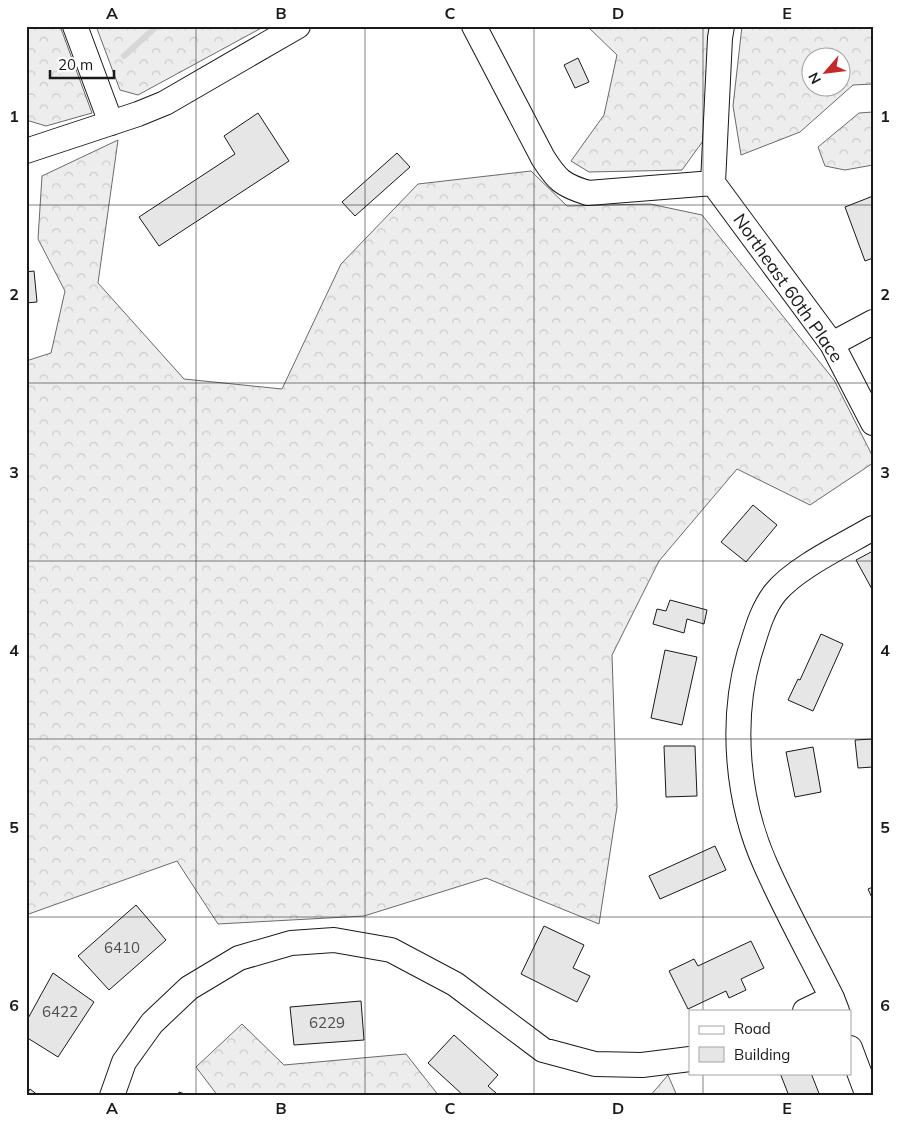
<svg xmlns="http://www.w3.org/2000/svg" width="899" height="1122" font-family="Mulish,sans-serif">
<defs>
<pattern id="forest-crowns" width="20" height="18" patternUnits="userSpaceOnUse" patternTransform="scale(1.25)"><rect width="20" height="18" fill="#ededed"/><path d="M2 6a3 3 0 1 1 6 0M12 15a3 3 0 1 1 6 0" fill="none" stroke="#cbcbcb"/></pattern>
</defs>
<rect width="100%" height="100%" fill="#fff"/>
<path fill="url(#forest-crowns)" stroke="#6a6a6a" fill-rule="evenodd" d="M 26,26 L 60,26 L 92,113 L 46,126 L 26,120 Z
M 96,26 L 265,26 L 138,95 L 120,90 Z
M 587,26 L 709,26 L 703,141 L 682,170 L 589,172 L 571,161 L 604,115 L 617,55 Z
M 742,26 L 873,26 L 873,84 L 853,85 L 800,132 L 741,155 L 733,106 ZM 812,58 L 842,58 L 842,88 L 812,88 Z
M 873,112 L 873,165 L 845,170 L 825,166 L 818,147 L 859,113 Z
M 118,140 L 98,283 L 184,379 L 282,389 L 341,264 L 418,184 L 531,171 L 567,206 L 650,204 L 702,215 L 834,380 L 873,457 L 873,463 L 810,505 L 737,469 L 659,561 L 612,655 L 617,807 L 599,924 L 486,878 L 364,916 L 218,924 L 177,861 L 26,915 L 26,361 L 51,353 L 65,291 L 38,239 L 42,176 Z
M 242,1024 L 284,1065 L 406,1054 L 439,1096 L 218,1096 L 196,1067 Z
M 668,1075 L 677,1096 L 650,1096 Z"/>
<g fill="none" stroke-linecap="round" stroke-linejoin="round">
<path stroke="#d7d7d7" stroke-width="6" d="M 124,56 L 157,26"/>
</g>
<path fill="#e6e6e6" stroke="#1a1a1a" d="M 578,58 L 589,82 L 575,88 L 564,65 Z
M 258,113 L 289,161 L 159,246 L 139,217 L 235,154 L 224,136 Z
M 397,153 L 410,167 L 355,216 L 342,202 Z
M 873,196 L 873,258 L 865,261 L 845,207 Z
M 34,271 L 37,302 L 26,303 L 26,272 Z
M 753,505 L 777,525 L 746,562 L 721,542 Z
M 873,551 L 873,591 L 856,560 Z
M 670,600 L 707,610 L 704,624 L 687,619 L 684,633 L 653,624 L 657,609 L 666,611 Z
M 821,634 L 843,644 L 813,711 L 788,700 L 798,679 L 800,680 Z
M 665,650 L 697,657 L 682,725 L 651,718 Z
M 873,739 L 873,767 L 858,768 L 855,740 Z
M 664,746 L 695,746 L 697,796 L 666,797 Z
M 813,747 L 821,792 L 795,797 L 786,752 Z
M 715,846 L 726,870 L 660,899 L 649,876 Z
M 873,887 L 873,900 L 868,889 Z
M 136,905 L 166,940 L 109,990 L 78,956 Z
M 544,926 L 584,945 L 573,968 L 590,976 L 577,1002 L 521,974 Z
M 751,941 L 764,968 L 741,979 L 746,990 L 729,998 L 726,991 L 688,1009 L 669,971 L 694,959 L 698,966 Z
M 53,973 L 94,1002 L 58,1057 L 26,1037 L 26,1022 Z
M 361,1001 L 364,1040 L 294,1045 L 290,1007 Z
M 454,1035 L 498,1075 L 488,1086 L 496,1093 L 493,1096 L 464,1096 L 428,1063 Z
M 780,1073 L 811,1073 L 820,1096 L 789,1096 Z
M 30,1089 L 39,1096 L 26,1096 Z
M 179,1092 L 190,1096 L 178,1096 Z"/>
<g fill="none" stroke-linecap="round" stroke-linejoin="round">
<defs>
<path id="minor" d="M 75,26 L 111,123
M 474,26 L 543,158 C 557,180 562,185 588,193 L 713,183
M 26,151 L 138,114 L 165,103 L 298,26
M 713,183 L 832,344 L 873,423
M 713,183 L 720,38 L 722,26
M 832,344 L 873,322
M 805,1011 L 832,998
M 837,1011 L 832,998 C 810,954 786,911 766,866 C 737,802 730,722 749,655 C 756,633 761,611 775,593 C 795,568 844,545 873,528
M 850,1048 L 868,1096
M 112,1096 L 124,1062 L 152,1023 L 189,988 L 239,958 L 291,943 L 334,940 L 391,950 L 455,984 L 543,1050 L 595,1064 L 642,1065 L 690,1059"/>
</defs>
<use href="#minor" stroke="#1a1a1a" stroke-width="26"/>
<use href="#minor" stroke="#fff" stroke-width="24"/>
</g>
<path fill="none" stroke="#1a1a1a" stroke-width="1" stroke-opacity="0.55" d="M 196,26 L 196,1096M 365,26 L 365,1096M 534,26 L 534,1096M 703,26 L 703,1011M 26,205 L 873,205M 26,383 L 873,383M 26,561 L 873,561M 26,739 L 873,739M 26,917 L 873,917M 703,1073 L 703,1096"/>
<g text-anchor="middle" stroke-width="4" stroke-linejoin="round" paint-order="stroke">
<g font-size="15" fill="#4d4d4d">
<text x="122" y="953">6410</text>
<text x="60" y="1017">6422</text>
<text x="327" y="1028">6229</text>
</g>
<g font-size="18" fill="#1a1a1a" stroke="#fff">
<text transform="translate(788 288) rotate(55)" y="6">Northeast 60th Place</text>
</g>
</g>
<rect width="899" height="1122" fill="none" stroke="#ffffff" stroke-width="55"/>
<rect x="689" y="1010" width="162" height="65" fill="#ffffff" stroke="#a3a3a3"/>
<rect x="699" y="1026" width="25" height="8" fill="#ffffff" stroke="#a3a3a3"/>
<text x="734" y="1034" font-size="15" fill="#1a1a1a">Road</text>
<rect x="699" y="1047" width="25" height="15" fill="#e6e6e6" stroke="#a3a3a3"/>
<text x="734" y="1060" font-size="15" fill="#1a1a1a">Building</text>
<g transform="translate(826 72) rotate(242)"><circle r="24" fill="#ffffff" stroke="#a3a3a3"/>
<path d="M0-4L9 19L0 12L-9 19Z" fill="#c62828"/>
<text y="-8" font-size="14" font-weight="bold" text-anchor="middle" fill="#1a1a1a">N</text>
</g>
<path d="M50 70v8h64v-8" fill="none" stroke="#1a1a1a" stroke-width="2.5"/>
<text x="58" y="70" font-size="15" fill="#1a1a1a" stroke="#ffffff" stroke-width="4" paint-order="stroke">20 m</text>
<rect x="28" y="28" width="844" height="1066" fill="none" stroke="#1a1a1a" stroke-width="2"/>
<g font-size="16" text-anchor="middle" font-weight="bold" fill="#1a1a1a">
<text x="112" y="19">A</text>
<text x="281" y="19">B</text>
<text x="450" y="19">C</text>
<text x="618" y="19">D</text>
<text x="787" y="19">E</text>
<text x="14" y="122">1</text>
<text x="885" y="122">1</text>
<text x="14" y="300">2</text>
<text x="885" y="300">2</text>
<text x="14" y="478">3</text>
<text x="885" y="478">3</text>
<text x="14" y="656">4</text>
<text x="885" y="656">4</text>
<text x="14" y="833">5</text>
<text x="885" y="833">5</text>
<text x="14" y="1011">6</text>
<text x="885" y="1011">6</text>
<text x="112" y="1114">A</text>
<text x="281" y="1114">B</text>
<text x="450" y="1114">C</text>
<text x="618" y="1114">D</text>
<text x="787" y="1114">E</text>
</g>
</svg>
